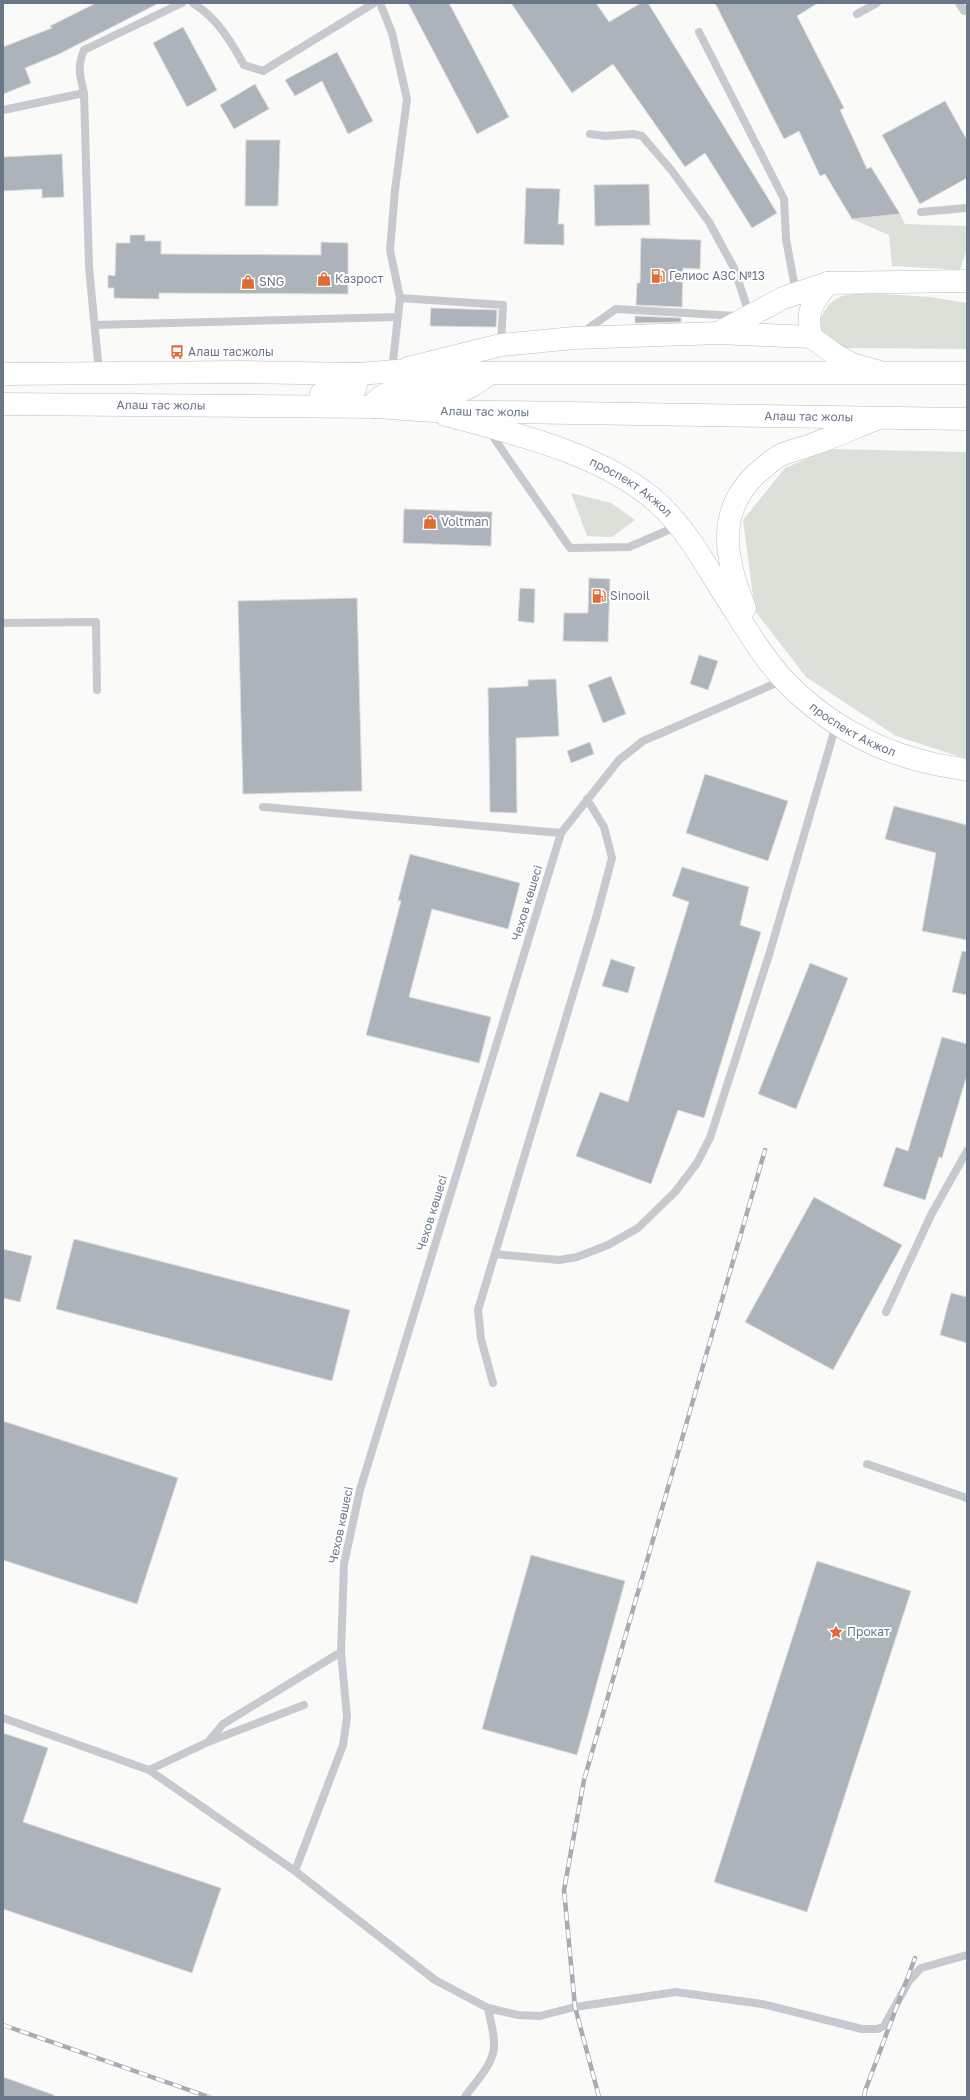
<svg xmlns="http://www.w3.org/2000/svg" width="970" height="2100" font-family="'Golos Text',sans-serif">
<rect width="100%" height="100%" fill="#fafaf8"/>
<path fill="#dbe1d9" d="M 900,214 L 905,224 L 967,226 L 967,248 L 960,270 L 892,266 L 889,235 L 852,219 Z
M 865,293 L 931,297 L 967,303 L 967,349 L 845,348 L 825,338 L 818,324 C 830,297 837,295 865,293 Z
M 830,449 L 967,452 L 967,759 L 896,736 L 806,677 L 755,611 L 743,520 L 785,468 Z
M 571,493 L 611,503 L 635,520 L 612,537 L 587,536 Z"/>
<path fill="#adb3ba" stroke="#dcdcda" d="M 96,3 L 159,3 L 59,54 L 25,68 L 31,83 L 3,94 L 3,47 L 52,28 L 50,26 Z
M 408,3 L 449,3 L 509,117 L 477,134 Z
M 511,3 L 596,3 L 609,22 L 641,3 L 648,3 L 777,213 L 752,228 L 705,153 L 685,167 L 613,64 L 572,93 Z
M 715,3 L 818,3 L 797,16 L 844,108 L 840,110 L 867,169 L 871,167 L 900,214 L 852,219 L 825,174 L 820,176 L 799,131 L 784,139 Z
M 183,27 L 217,90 L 187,107 L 153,43 Z
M 337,52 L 373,121 L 348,134 L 322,81 L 295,96 L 285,80 Z
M 255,84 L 269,109 L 234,129 L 220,105 Z
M 945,101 L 967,140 L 967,178 L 920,204 L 882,135 Z
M 246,140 L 280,140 L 278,206 L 245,206 Z
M 62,154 L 64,197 L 42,198 L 42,189 L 3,191 L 3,157 Z
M 649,184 L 650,225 L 595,226 L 594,185 Z
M 526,188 L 560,189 L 558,224 L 564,224 L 564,245 L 524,244 Z
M 130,235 L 145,235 L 145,241 L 161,241 L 161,254 L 321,255 L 321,242 L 348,243 L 348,294 L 159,293 L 159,299 L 114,298 L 114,288 L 108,288 L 108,275 L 115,276 L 116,243 L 130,243 Z
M 641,238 L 701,240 L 700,269 L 683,268 L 682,307 L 636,305 L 637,283 L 640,283 Z
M 431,308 L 497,310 L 496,327 L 430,326 Z
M 635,316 L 681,318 L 681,322 L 635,323 Z
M 404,509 L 492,512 L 491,546 L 403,543 Z
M 589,578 L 610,579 L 608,642 L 563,641 L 564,613 L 588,613 Z
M 520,588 L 535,589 L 534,623 L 518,621 Z
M 357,598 L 362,791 L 243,794 L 238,601 Z
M 699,655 L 718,661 L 708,690 L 690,684 Z
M 611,676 L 626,714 L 603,723 L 588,685 Z
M 556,679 L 559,736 L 516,738 L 517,813 L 490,812 L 488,688 L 528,686 L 528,680 Z
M 590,742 L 594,754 L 571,763 L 567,751 Z
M 705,774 L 788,801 L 768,861 L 686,833 Z
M 894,806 L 967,825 L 967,940 L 922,931 L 936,853 L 885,839 Z
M 410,854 L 520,883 L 508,929 L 432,909 L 409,997 L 491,1017 L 479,1063 L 366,1035 L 401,901 L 398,900 Z
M 682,867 L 749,887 L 740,925 L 761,932 L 704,1118 L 678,1110 L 651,1184 L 576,1156 L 600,1092 L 628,1102 L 689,902 L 672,896 Z
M 962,951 L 967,952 L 967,995 L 952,992 Z
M 611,959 L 635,967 L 628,993 L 602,986 Z
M 810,963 L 848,978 L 796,1109 L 758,1094 Z
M 942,1037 L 967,1044 L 967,1075 L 942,1158 L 939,1157 L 925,1200 L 883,1186 L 896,1147 L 908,1151 Z
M 814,1197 L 902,1245 L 833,1370 L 745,1322 Z
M 74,1239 L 350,1310 L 332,1381 L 56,1309 Z
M 3,1249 L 32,1256 L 20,1302 L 3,1298 Z
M 951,1293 L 967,1297 L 967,1343 L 940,1335 Z
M 3,1421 L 178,1478 L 137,1604 L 3,1560 Z
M 531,1555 L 625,1581 L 577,1755 L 482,1729 Z
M 817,1561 L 911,1591 L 807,1912 L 714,1882 Z
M 3,1733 L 48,1748 L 23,1822 L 221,1888 L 192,1973 L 3,1909 Z
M 3,2077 L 54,2095 L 53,2097 L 3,2097 Z"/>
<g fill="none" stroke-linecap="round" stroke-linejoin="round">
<defs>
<g id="secondary">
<path d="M 720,332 L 783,298 L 828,283 L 967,281"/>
<path d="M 811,337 C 806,309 812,304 828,283"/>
<path d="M 408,368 L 501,345 L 574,338 L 719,333 L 811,337 L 836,355 L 852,364 L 877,371"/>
<path id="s1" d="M 446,415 C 516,434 603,454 658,503 C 685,528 703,560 722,591 C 740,618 762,657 784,680 C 821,719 870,748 922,761 C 936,765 952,767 967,770"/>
<path d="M 745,608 C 724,558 715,507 762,469 C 767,465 773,459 779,456 C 788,451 800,449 811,445 C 833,437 856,427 879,418"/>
</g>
<g id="primary">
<path d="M 3,374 L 243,372 L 358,374 L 397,371 L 491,373 L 967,373"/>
<path d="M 321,394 L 349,393 L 355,389 L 358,374"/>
<path id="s2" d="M 3,404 L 375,407 L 434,411 L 967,419"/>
<path d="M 375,407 L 376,401 C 398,380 430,396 456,392 C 469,390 480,380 491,373"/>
</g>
</defs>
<use href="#secondary" stroke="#babec4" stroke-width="23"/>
<use href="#primary" stroke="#b9bdc1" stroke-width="23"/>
<path stroke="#c6c9cd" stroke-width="8" d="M 193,3 C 217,18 230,40 244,65 L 263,71 L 374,3
M 380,3 L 392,33 L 407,99 L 395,190 L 390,250 L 400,298 L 392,370
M 959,3 L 964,11 L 967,9
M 857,14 L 877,3
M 699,32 L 784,199 L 786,239 L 796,293
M 3,110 L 84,93
M 590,134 L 605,136 L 633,134 L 642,136 L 672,171 L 709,222 L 734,268 L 750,316
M 921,212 L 967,208
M 400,298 L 503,305 L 501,344
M 95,325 L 397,317
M 583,332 L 616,309 L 737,316
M 99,372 L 89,267 L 84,93 C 80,77 77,66 84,50 L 182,3
M 489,431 L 570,548 L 629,547 L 678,526
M 3,623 L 96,622 L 97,690
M 263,807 L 561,833
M 495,1254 L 559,1260 L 577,1257 L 608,1245 L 638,1228 L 675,1192 L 697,1163 L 710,1138 L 769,955 L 836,725
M 886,1312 L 931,1215 L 967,1151
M 493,1383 L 481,1339 L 478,1310 L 596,918 L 612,858 L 604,827 L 587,799
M 867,1464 L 967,1498
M 3,1718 L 149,1770 L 295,1871 L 435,1980 L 488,2008 L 518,2015 L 540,2016 L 575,2007 L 676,1992 L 762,2004 L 862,2029 L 878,2029 L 884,2026 L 909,1981 L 921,1968 L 967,1955
M 208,1742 L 223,1724 L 341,1652
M 149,1770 L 208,1742 L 304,1705
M 295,1871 L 343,1745 L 347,1717 L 341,1652 L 344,1564 L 360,1490 L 561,833 L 619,760 L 643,741 L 783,680
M 465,2097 C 475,2082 496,2062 494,2043 C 494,2031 490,2020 488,2008"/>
<use href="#secondary" stroke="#fff" stroke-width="22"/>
<use href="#primary" stroke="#fff" stroke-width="22"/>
<defs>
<path id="rail" d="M 3,2025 L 209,2097
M 599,2097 L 575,2007 L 564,1890 L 584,1780 L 765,1150
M 864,2097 L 865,2091 L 915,1958"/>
</defs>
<use href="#rail" stroke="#a7acb2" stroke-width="4.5"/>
<use href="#rail" stroke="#fff" stroke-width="3" stroke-dasharray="9" stroke-linecap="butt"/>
</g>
<defs>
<symbol id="fuel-bare" viewBox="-9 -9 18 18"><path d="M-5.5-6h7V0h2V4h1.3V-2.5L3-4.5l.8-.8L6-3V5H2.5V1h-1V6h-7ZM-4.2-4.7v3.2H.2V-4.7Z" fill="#df6d33" stroke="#fff" stroke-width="2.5" paint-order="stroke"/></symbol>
<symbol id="shop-bare" viewBox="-9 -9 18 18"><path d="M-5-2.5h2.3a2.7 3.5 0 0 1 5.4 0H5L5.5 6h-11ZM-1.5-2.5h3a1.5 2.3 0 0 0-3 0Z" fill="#df6d33" stroke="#fff" stroke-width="2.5" paint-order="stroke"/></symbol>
<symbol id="bus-bare" viewBox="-9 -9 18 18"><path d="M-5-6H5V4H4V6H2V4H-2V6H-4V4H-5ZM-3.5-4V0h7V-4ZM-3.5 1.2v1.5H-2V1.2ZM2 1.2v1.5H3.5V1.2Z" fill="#df6d33" stroke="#fff" stroke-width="2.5" paint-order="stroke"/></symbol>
<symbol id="sight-bare" viewBox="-9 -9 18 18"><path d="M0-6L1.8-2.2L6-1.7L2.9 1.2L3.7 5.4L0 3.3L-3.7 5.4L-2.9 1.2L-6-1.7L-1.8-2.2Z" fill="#df6d33" stroke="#fff" stroke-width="2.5" paint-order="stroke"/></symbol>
</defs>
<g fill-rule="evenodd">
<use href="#fuel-bare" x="648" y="266" width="20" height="20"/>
<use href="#shop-bare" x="314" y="269" width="20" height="20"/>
<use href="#shop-bare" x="238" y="272" width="20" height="20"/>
<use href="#bus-bare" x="167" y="342" width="20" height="20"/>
<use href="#shop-bare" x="420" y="512" width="20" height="20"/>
<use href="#fuel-bare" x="589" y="586" width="20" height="20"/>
<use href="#sight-bare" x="826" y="1622" width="20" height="20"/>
</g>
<g text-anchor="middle" stroke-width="4" stroke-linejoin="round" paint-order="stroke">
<g font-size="12" fill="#6a7788" stroke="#fff" text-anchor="start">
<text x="669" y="280">Гелиос АЗС №13</text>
<text x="335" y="283">Казрост</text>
<text x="259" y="286">SNG</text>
<text x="188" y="356">Алаш тасжолы</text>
<text x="441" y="526">Voltman</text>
<text x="610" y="600">Sinooil</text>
<text x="847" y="1636">Прокат</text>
</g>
<g font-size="12" fill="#6a7788" stroke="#fff">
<text dy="4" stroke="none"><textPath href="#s2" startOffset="158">Алаш тас жолы</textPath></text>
<text dy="4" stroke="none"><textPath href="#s2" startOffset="482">Алаш тас жолы</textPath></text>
<text dy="4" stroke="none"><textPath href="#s2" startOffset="806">Алаш тас жолы</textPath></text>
<text dy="4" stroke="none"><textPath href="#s1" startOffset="200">проспект Акжол</textPath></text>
<text dy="4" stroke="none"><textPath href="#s1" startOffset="535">проспект Акжол</textPath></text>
<text transform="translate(527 903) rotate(-73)" y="4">Чехов көшесі</text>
<text transform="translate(432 1213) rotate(-73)" y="4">Чехов көшесі</text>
<text transform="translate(341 1525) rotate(-78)" y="4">Чехов көшесі</text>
</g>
</g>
<rect width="970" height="2100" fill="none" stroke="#6a7788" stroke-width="8"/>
</svg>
